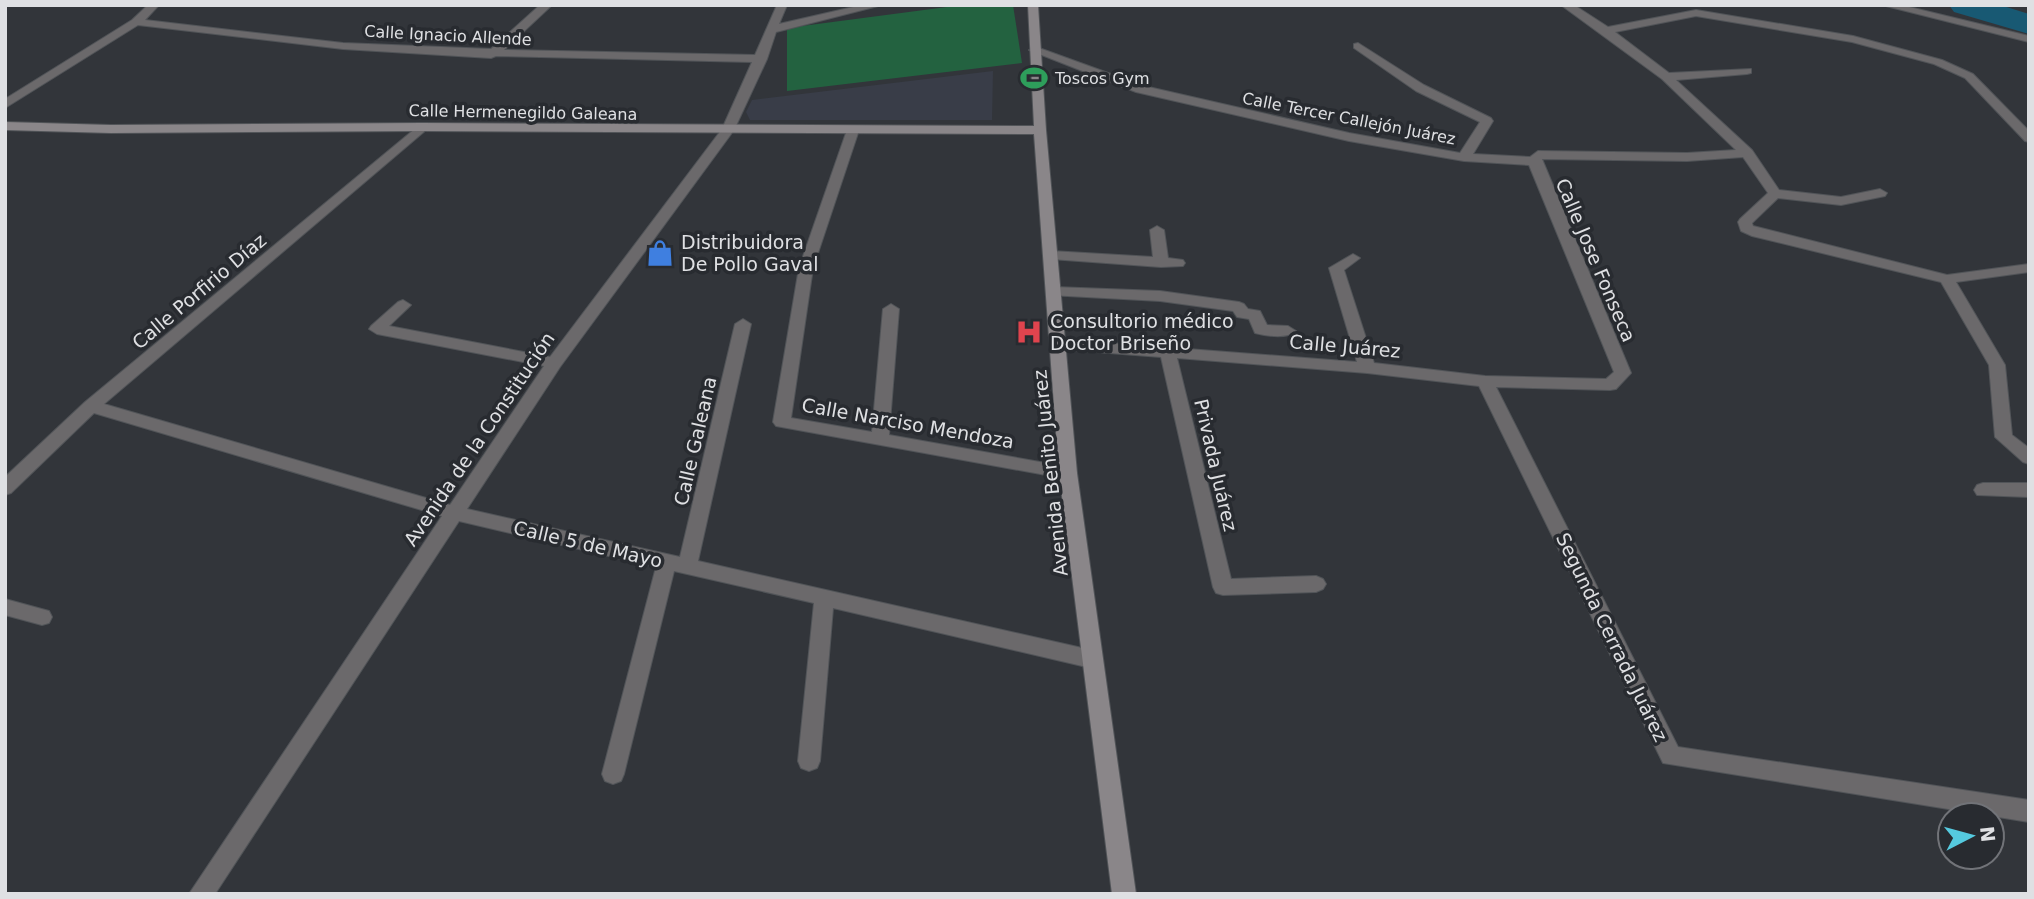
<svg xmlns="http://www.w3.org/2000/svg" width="2034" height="899" font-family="'DejaVu Sans',sans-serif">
<rect width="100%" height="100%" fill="#32353a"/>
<path fill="#393d48" d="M 993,71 L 992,120 L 750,120 L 746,112 L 752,100 Z"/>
<path fill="#236240" d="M 962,5 L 1013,5 L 1022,63 L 787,91 L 787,28 Z"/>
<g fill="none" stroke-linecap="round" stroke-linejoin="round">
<path fill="#185973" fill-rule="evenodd" d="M 1949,5 L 2000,5 L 2029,14 L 2029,34 L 1954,12 Z"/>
<defs>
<path id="street" d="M 148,5 L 159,5 L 145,20 L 343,43 L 491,49 L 540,5 L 552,5 L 504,50 L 755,55 L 777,5 L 787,5 L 779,24 L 862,5 L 882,5 L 776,32 L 767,59 L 734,130 L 560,367 L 467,509 L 680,557 L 735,324 L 743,319 L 751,324 L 698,561 L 1091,650 L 1098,653 L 1101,659 L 1098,665 L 1091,668 L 833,608 L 820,761 L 817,768 L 809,771 L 801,768 L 798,761 L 814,603 L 674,571 L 624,774 L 621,781 L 613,784 L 605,781 L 602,774 L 656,567 L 459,521 L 215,894 L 189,894 L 442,516 L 94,413 L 11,493 L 5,495 L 5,477 L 85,402 L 422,123 L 428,127 L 426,130 L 104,404 L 450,505 L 544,366 L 377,334 L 369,329 L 371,326 L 398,302 L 403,300 L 411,305 L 389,326 L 550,357 L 722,129 L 752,62 L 496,56 L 491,58 L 343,49 L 138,25 L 5,108 L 5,99 L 132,20 Z
M 1561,5 L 1574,5 L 1608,27 L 1696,10 L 1853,36 L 1942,60 L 1973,74 L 2029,131 L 2029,142 L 2025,141 L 1965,78 L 1934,64 L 1852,42 L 1696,16 L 1615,32 L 1669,73 L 1751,69 L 1751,73 L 1747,74 L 1676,80 L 1752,150 L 1779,190 L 1841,197 L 1880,189 L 1887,193 L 1885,196 L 1841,205 L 1778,198 L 1752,223 L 1753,226 L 1947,275 L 2029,264 L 2029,272 L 1956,282 L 2005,365 L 2012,435 L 2029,448 L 2029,464 L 2023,462 L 1995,437 L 1989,365 L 1941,282 L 1752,236 L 1741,231 L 1738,222 L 1740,219 L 1768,193 L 1743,157 L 1687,161 L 1542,159 L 1631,373 L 1616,389 L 1610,390 L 1496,387 L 1678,747 L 2029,800 L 2029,822 L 1663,763 L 1479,386 L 1367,373 L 1177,358 L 1231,579 L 1316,576 L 1323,579 L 1326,584 L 1323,589 L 1316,592 L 1223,595 L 1216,593 L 1213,587 L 1161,357 L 1058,349 L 1050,344 L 1058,339 L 1357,362 L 1329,268 L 1353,254 L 1360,258 L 1344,270 L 1374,363 L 1485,376 L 1606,379 L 1614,372 L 1529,165 L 1464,161 L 1349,141 L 1136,92 L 1029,50 L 1039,48 L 1144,86 L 1349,133 L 1460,153 L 1480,122 L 1416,91 L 1354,48 L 1354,44 L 1358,43 L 1424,85 L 1491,118 L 1493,121 L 1473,154 L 1530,157 L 1538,151 L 1687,153 L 1736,150 L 1662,79 Z
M 1882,5 L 1901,5 L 2029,36 L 2029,42 Z
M 853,126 L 859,130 L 813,268 L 791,418 L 872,432 L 883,309 L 891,304 L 899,309 L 889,435 L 1068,467 L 1074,468 L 1077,473 L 1074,478 L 1068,479 L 776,426 L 773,422 L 799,268 L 847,130 Z
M 1157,226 L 1164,230 L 1168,258 L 1183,260 L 1185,263 L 1183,266 L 1161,267 L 1051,259 L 1044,255 L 1051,251 L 1153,257 L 1150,230 Z
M 1054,287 L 1160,291 L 1239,302 L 1244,304 L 1248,309 L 1260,311 L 1267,325 L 1288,326 L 1296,331 C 1287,339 1267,336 1255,333 L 1249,319 L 1237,317 L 1233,311 L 1160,301 L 1049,295 L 1046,292 L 1049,289 Z
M 1983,483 L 2029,483 L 2029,497 L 1977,495 L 1974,490 L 1977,485 Z
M 5,599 L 49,611 L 52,617 L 49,623 L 42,625 L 5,615 Z"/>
<path id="secondary" d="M 1028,5 L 1038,5 L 1046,130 L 1077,473 L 1136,894 L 1112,894 L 1059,473 L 1034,134 L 422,131 L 111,133 L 5,130 L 5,122 L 111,125 L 422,123 L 1034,126 Z"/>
</defs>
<use href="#street" stroke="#515458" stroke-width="2"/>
<use href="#secondary" stroke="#515458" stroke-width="2"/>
<use href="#street" fill="#6b696b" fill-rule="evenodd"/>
<use href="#secondary" fill="#8a8689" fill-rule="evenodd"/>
</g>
<defs>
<symbol id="stadium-bare" viewBox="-9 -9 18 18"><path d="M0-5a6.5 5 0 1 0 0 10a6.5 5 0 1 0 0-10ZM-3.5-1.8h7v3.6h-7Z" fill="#2e9e5b" stroke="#282b30" stroke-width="2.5" paint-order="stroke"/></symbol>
<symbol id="shop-bare" viewBox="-9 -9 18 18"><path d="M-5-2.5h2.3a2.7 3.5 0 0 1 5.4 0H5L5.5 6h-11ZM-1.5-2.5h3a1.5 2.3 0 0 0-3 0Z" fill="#3f7fe0" stroke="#282b30" stroke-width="2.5" paint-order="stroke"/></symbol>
<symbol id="hospital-bare" viewBox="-9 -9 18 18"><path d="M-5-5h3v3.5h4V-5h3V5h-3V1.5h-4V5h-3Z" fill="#e0444e" stroke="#282b30" stroke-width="2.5" paint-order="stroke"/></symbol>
</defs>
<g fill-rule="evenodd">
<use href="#stadium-bare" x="1015" y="59" width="38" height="38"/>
<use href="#shop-bare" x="641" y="234" width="38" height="38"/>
<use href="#hospital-bare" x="1010" y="313" width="38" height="38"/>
</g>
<g text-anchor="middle" stroke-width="7" stroke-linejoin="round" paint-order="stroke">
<g font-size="16" fill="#dfe0e3" stroke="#282b30">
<text transform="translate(448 35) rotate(3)" y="6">Calle Ignacio Allende</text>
<text transform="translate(523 112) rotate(1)" y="6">Calle Hermenegildo Galeana</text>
<text transform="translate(1349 118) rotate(11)" y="6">Calle Tercer Callejón Juárez</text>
</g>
<g font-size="16" fill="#dfe0e3" stroke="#282b30" text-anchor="start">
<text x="1055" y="84">Toscos Gym</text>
</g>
<g font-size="19" fill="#dfe0e3" stroke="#282b30" text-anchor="start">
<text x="681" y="249">Distribuidora<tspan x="681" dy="22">De Pollo Gaval</tspan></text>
<text x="1050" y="328">Consultorio médico<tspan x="1050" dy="22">Doctor Briseño</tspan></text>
</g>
<g font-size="19" fill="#dfe0e3" stroke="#282b30">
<text transform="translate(1596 260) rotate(67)" y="7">Calle Jose Fonseca</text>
<text transform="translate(199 291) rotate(-40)" y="7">Calle Porfirio Díaz</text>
<text transform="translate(1345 346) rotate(5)" y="7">Calle Juárez</text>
<text transform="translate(908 423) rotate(10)" y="7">Calle Narciso Mendoza</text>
<text transform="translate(479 439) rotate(-56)" y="7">Avenida de la Constitución</text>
<text transform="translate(695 441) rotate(-77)" y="7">Calle Galeana</text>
<text transform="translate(1216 465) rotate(77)" y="7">Privada Juárez</text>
<text transform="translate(1050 473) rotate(-96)" y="7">Avenida Benito Juárez</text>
<text transform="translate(588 544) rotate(13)" y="7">Calle 5 de Mayo</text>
<text transform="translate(1612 637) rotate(64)" y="7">Segunda Cerrada Juárez</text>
</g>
</g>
<rect width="2034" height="899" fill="none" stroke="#dfe0e3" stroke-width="14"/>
<g transform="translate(1971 836) rotate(84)"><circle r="33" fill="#282b30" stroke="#717378" stroke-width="2"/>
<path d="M0-5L12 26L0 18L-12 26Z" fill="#55cadf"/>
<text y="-10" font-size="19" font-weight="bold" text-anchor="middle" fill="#dfe0e3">N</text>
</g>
</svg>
